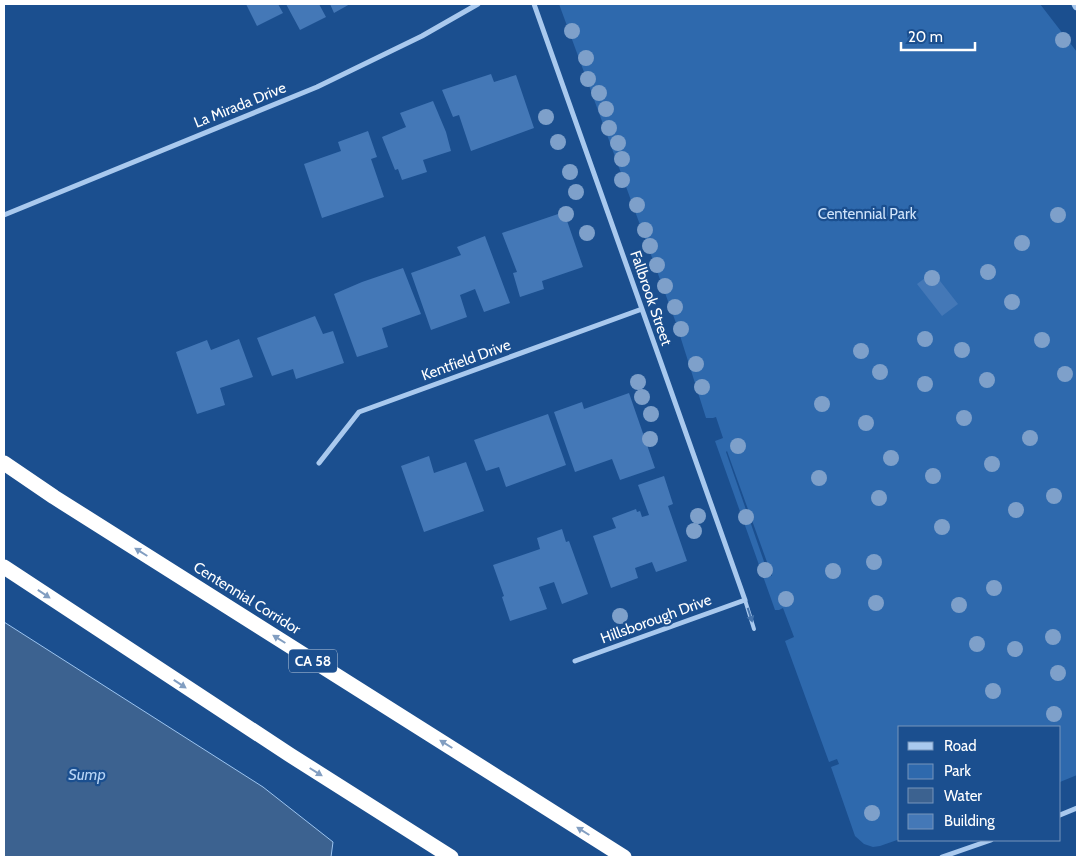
<svg xmlns="http://www.w3.org/2000/svg" width="1081" height="861" font-family="Cabin,sans-serif">
<rect width="100%" height="100%" fill="#1b4f8f"/>
<path fill="#2e69ad" fill-rule="evenodd" d="M 559,4 L 1040,4 L 1077,52 L 1077,775 L 1060,782 L 1060,727 L 900,727 L 900,839 L 880,846 L 873,847 L 864,844 L 855,836 L 831,767 L 839,764 L 837,759 L 829,762 L 785,641 L 794,637 L 783,608 L 779,610 L 775,610 L 715,441 L 723,438 L 716,417 L 713,418 L 706,418 L 676,323 ZM 727,451 L 772,576 L 769,576 L 726,452 Z"/>
<path fill="#3c6290" stroke="#9cc4f0" d="M 4,622 L 263,787 L 333,842 L 331,857 L 4,857 Z"/>
<path fill="#4478b7" d="M 246,4 L 278,4 L 283,13 L 257,26 Z
M 286,4 L 319,4 L 326,17 L 300,30 Z
M 330,4 L 350,4 L 334,13 Z
M 491,74 L 494,82 L 516,75 L 534,128 L 471,151 L 459,115 L 453,117 L 442,90 Z
M 433,101 L 446,132 L 451,151 L 423,160 L 427,172 L 402,180 L 398,169 L 395,170 L 382,137 L 406,127 L 400,113 Z
M 368,131 L 377,157 L 371,159 L 384,197 L 322,218 L 304,164 L 341,151 L 338,142 Z
M 564,212 L 583,267 L 542,281 L 544,289 L 520,297 L 513,273 L 517,272 L 502,233 Z
M 485,236 L 510,303 L 484,312 L 475,289 L 460,295 L 467,317 L 431,330 L 411,273 L 461,255 L 457,247 Z
M 403,268 L 421,314 L 382,328 L 388,347 L 357,357 L 334,294 L 362,282 Z
M 933,272 L 958,304 L 942,316 L 917,284 Z
M 315,316 L 323,334 L 333,331 L 344,363 L 296,379 L 293,369 L 272,376 L 257,338 Z
M 239,339 L 253,377 L 220,388 L 225,405 L 197,414 L 176,352 L 207,340 L 211,350 Z
M 629,393 L 655,468 L 620,480 L 612,459 L 575,472 L 554,412 L 582,402 L 584,409 Z
M 548,414 L 566,465 L 506,487 L 499,467 L 486,471 L 474,440 Z
M 429,456 L 434,473 L 466,462 L 484,511 L 424,532 L 401,466 Z
M 664,476 L 673,504 L 668,506 L 687,561 L 656,572 L 652,562 L 635,568 L 638,578 L 611,588 L 593,536 L 616,528 L 612,518 L 636,509 L 637,512 L 640,511 L 642,517 L 649,515 L 638,485 Z
M 562,529 L 566,542 L 569,541 L 588,594 L 562,604 L 554,582 L 539,587 L 547,609 L 510,621 L 502,597 L 504,596 L 493,565 L 540,549 L 537,538 Z"/>
<g fill="none" stroke-linecap="round" stroke-linejoin="round">
<path stroke="#a9c9ee" stroke-width="4" d="M 745,600 L 754,629"/>
<path stroke="#a9c9ee" stroke-width="5" d="M 534,4 L 745,600 L 575,661
M 4,215 L 317,87 L 422,36 L 478,4
M 319,463 L 359,412 L 642,309
M 1060,815 L 1077,808
M 942,857 L 991,840"/>
<path stroke="#a9c9ee" stroke-width="9" d="M 1076,4 L 1077,6"/>
<path stroke="#fff" stroke-width="15" d="M 4,463 L 54,497 L 624,857
M 4,567 L 290,755 L 451,857"/>
</g>
<g fill="#7ea0ca">
<circle cx="572" cy="31" r="8"/>
<circle cx="1063" cy="40" r="8"/>
<circle cx="586" cy="58" r="8"/>
<circle cx="588" cy="79" r="8"/>
<circle cx="599" cy="93" r="8"/>
<circle cx="606" cy="109" r="8"/>
<circle cx="546" cy="117" r="8"/>
<circle cx="609" cy="128" r="8"/>
<circle cx="558" cy="142" r="8"/>
<circle cx="618" cy="143" r="8"/>
<circle cx="622" cy="159" r="8"/>
<circle cx="570" cy="172" r="8"/>
<circle cx="622" cy="180" r="8"/>
<circle cx="576" cy="192" r="8"/>
<circle cx="637" cy="205" r="8"/>
<circle cx="566" cy="214" r="8"/>
<circle cx="1058" cy="215" r="8"/>
<circle cx="645" cy="230" r="8"/>
<circle cx="587" cy="233" r="8"/>
<circle cx="1022" cy="243" r="8"/>
<circle cx="650" cy="246" r="8"/>
<circle cx="657" cy="265" r="8"/>
<circle cx="988" cy="272" r="8"/>
<circle cx="932" cy="278" r="8"/>
<circle cx="665" cy="286" r="8"/>
<circle cx="1012" cy="302" r="8"/>
<circle cx="675" cy="307" r="8"/>
<circle cx="681" cy="329" r="8"/>
<circle cx="925" cy="339" r="8"/>
<circle cx="1042" cy="340" r="8"/>
<circle cx="962" cy="350" r="8"/>
<circle cx="861" cy="351" r="8"/>
<circle cx="696" cy="364" r="8"/>
<circle cx="880" cy="372" r="8"/>
<circle cx="1065" cy="374" r="8"/>
<circle cx="987" cy="380" r="8"/>
<circle cx="638" cy="382" r="8"/>
<circle cx="925" cy="384" r="8"/>
<circle cx="702" cy="387" r="8"/>
<circle cx="642" cy="397" r="8"/>
<circle cx="822" cy="404" r="8"/>
<circle cx="651" cy="414" r="8"/>
<circle cx="964" cy="418" r="8"/>
<circle cx="866" cy="423" r="8"/>
<circle cx="1030" cy="438" r="8"/>
<circle cx="650" cy="439" r="8"/>
<circle cx="738" cy="446" r="8"/>
<circle cx="891" cy="458" r="8"/>
<circle cx="992" cy="464" r="8"/>
<circle cx="933" cy="476" r="8"/>
<circle cx="819" cy="478" r="8"/>
<circle cx="1054" cy="496" r="8"/>
<circle cx="879" cy="498" r="8"/>
<circle cx="1016" cy="510" r="8"/>
<circle cx="698" cy="516" r="8"/>
<circle cx="746" cy="517" r="8"/>
<circle cx="942" cy="527" r="8"/>
<circle cx="694" cy="531" r="8"/>
<circle cx="874" cy="562" r="8"/>
<circle cx="765" cy="570" r="8"/>
<circle cx="833" cy="571" r="8"/>
<circle cx="994" cy="588" r="8"/>
<circle cx="786" cy="599" r="8"/>
<circle cx="876" cy="603" r="8"/>
<circle cx="959" cy="605" r="8"/>
<circle cx="620" cy="616" r="8"/>
<circle cx="1053" cy="637" r="8"/>
<circle cx="977" cy="644" r="8"/>
<circle cx="1015" cy="649" r="8"/>
<circle cx="1058" cy="673" r="8"/>
<circle cx="993" cy="691" r="8"/>
<circle cx="1054" cy="714" r="8"/>
<circle cx="872" cy="813" r="8"/>
</g>
<defs><path id="oneway-solid" d="M-6-.8H1V-3.2L6.5 0L1 3.2V.8H-6Z" transform="scale(1.25)"/></defs>
<g fill="#829ec1">
<use href="#oneway-solid" transform="translate(141 552) rotate(-148)"/>
<use href="#oneway-solid" transform="translate(44 594) rotate(34)"/>
<use href="#oneway-solid" transform="translate(279 639) rotate(-148)"/>
<use href="#oneway-solid" transform="translate(180 684) rotate(33)"/>
<use href="#oneway-solid" transform="translate(446 744) rotate(-148)"/>
<use href="#oneway-solid" transform="translate(316 772) rotate(32)"/>
<use href="#oneway-solid" transform="translate(583 831) rotate(-148)"/>
</g>
<use fill="#4674ac" href="#oneway-solid" transform="translate(750 615) rotate(72)"/>
<g text-anchor="middle" stroke-width="4.5" stroke-linejoin="round" paint-order="stroke">
<rect fill="#1b4f8f" stroke="#bbcadd" stroke-width="1" x="289" y="649.5" width="48" height="23" rx="4"/>
<g font-size="14" font-weight="bold" fill="#fff">
<text x="313" y="666">CA 58</text>
</g>
<g font-size="15" fill="#fff" stroke="#1b4f8f">
<text transform="translate(240 105) rotate(-22)" y="5">La Mirada Drive</text>
<text transform="translate(651 298) rotate(71)" y="5">Fallbrook Street</text>
<text transform="translate(466 360) rotate(-20)" y="5">Kentfield Drive</text>
<text transform="translate(247 598) rotate(32)" y="5">Centennial Corridor</text>
<text transform="translate(656 619) rotate(-20)" y="5">Hillsborough Drive</text>
</g>
<g font-size="15" fill="#cfe3fa" stroke="#1b4f8f">
<text x="867" y="219">Centennial Park</text>
</g>
<g font-size="16" font-style="italic" fill="#b5d3f5" stroke="#1b4f8f">
<text x="87" y="780">Sump</text>
</g>
</g>
<rect width="1081" height="861" fill="none" stroke="#ffffff" stroke-width="10"/>
<rect x="898" y="726" width="162" height="115" fill="#1b4f8f" stroke="#7695bc"/>
<rect x="908" y="742" width="25" height="8" fill="#a9c9ee" stroke="#7695bc"/>
<text x="944" y="751" font-size="15" fill="#ffffff">Road</text>
<rect x="908" y="764" width="25" height="15" fill="#2e69ad" stroke="#7695bc"/>
<text x="944" y="776" font-size="15" fill="#ffffff">Park</text>
<rect x="908" y="788" width="25" height="15" fill="#3c6290" stroke="#7695bc"/>
<text x="944" y="801" font-size="15" fill="#ffffff">Water</text>
<rect x="908" y="814" width="25" height="15" fill="#4478b7" stroke="#7695bc"/>
<text x="944" y="826" font-size="15" fill="#ffffff">Building</text>
<path d="M901 42v8h74v-8" fill="none" stroke="#ffffff" stroke-width="2.5"/>
<text x="908" y="42" font-size="15" fill="#ffffff" stroke="#1b4f8f" stroke-width="4" paint-order="stroke">20 m</text>
</svg>
